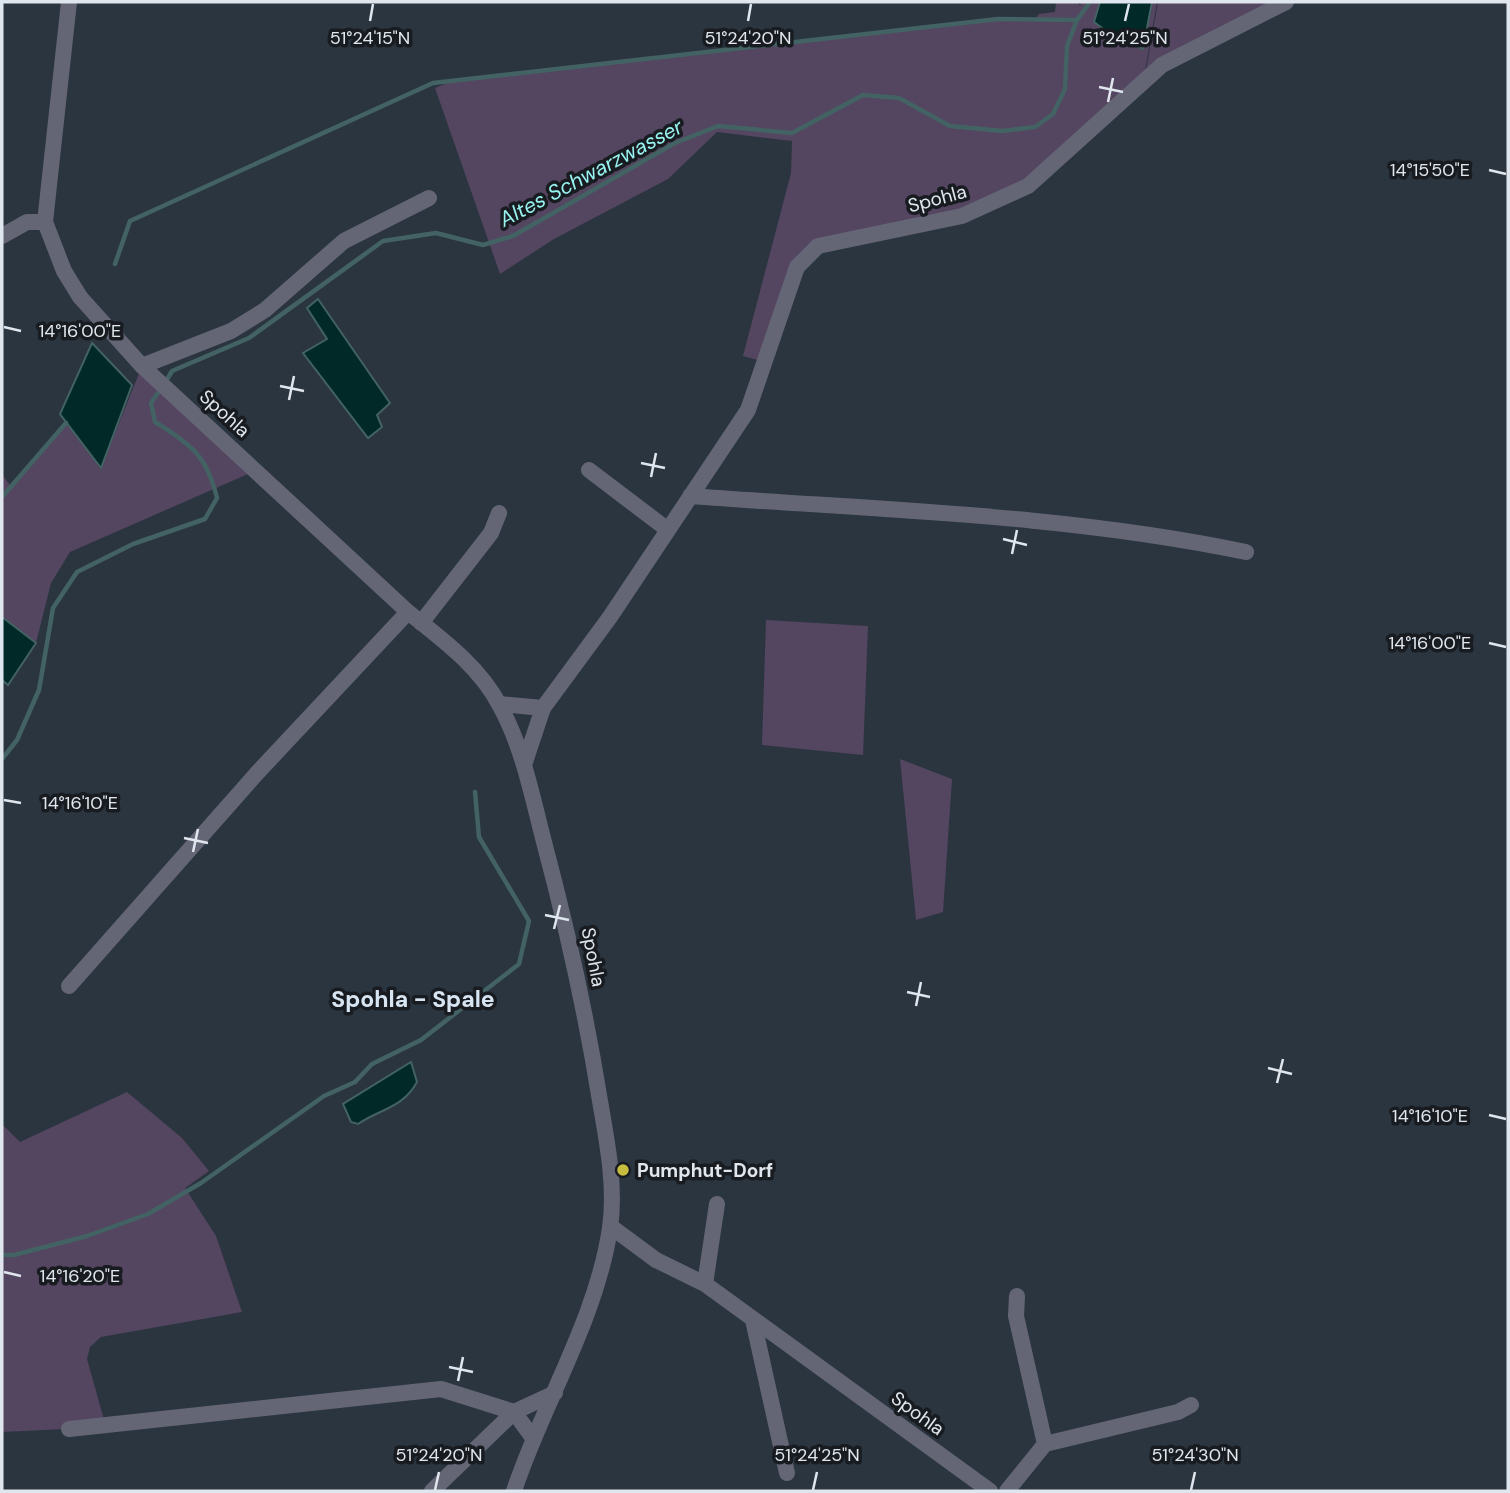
<svg xmlns="http://www.w3.org/2000/svg" width="1510" height="1493" font-family="'DM Sans',sans-serif">
<rect width="100%" height="100%" fill="#2b3540"/>
<path fill="#544560" d="M 1056,2 L 1078,2 L 1080,6 L 1081,2 L 1100,2 L 1094,23 L 1143,48 L 1152,2 L 1157,2 L 1143,82 L 1028,186 L 962,216 L 818,246 L 797,267 L 765,362 L 743,356 L 791,173 L 792,141 L 717,132 L 668,179 L 554,239 L 500,274 L 435,88 L 455,80 L 998,19 L 1035,19 L 1039,14 L 1055,12 Z
M 1158,2 L 1285,2 L 1144,81 Z
M 142,366 L 257,470 L 70,552 L 51,583 L 36,643 L 2,617 L 2,475 L 11,486 L 66,423 L 101,468 Z
M 766,620 L 868,626 L 863,755 L 762,745 Z
M 900,759 L 952,779 L 943,912 L 916,920 Z
M 127,1092 L 182,1138 L 209,1171 L 185,1188 L 216,1236 L 242,1312 L 101,1337 L 90,1347 L 87,1359 L 106,1427 L 2,1432 L 2,1124 L 20,1142 Z"/>
<path fill="#002928" stroke="#436263" stroke-width="2" d="M 1100,2 L 1152,2 L 1143,49 L 1112,35 L 1094,22 Z
M 318,299 L 390,403 L 377,415 L 382,427 L 368,438 L 303,353 L 327,339 L 307,308 Z
M 92,343 L 132,385 L 101,468 L 60,414 Z
M 2,617 L 36,643 L 8,685 L 2,680 Z
M 411,1062 L 417,1082 C 403,1108 380,1109 358,1124 L 351,1122 L 343,1104 Z"/>
<g fill="none" stroke-linecap="round" stroke-linejoin="round">
<path stroke="#436263" stroke-width="4.5" d="M 115,264 L 130,221 L 433,83 L 998,19 L 1077,20
M 165,383 L 172,371 L 249,338 L 383,241 L 436,233 L 483,245 L 513,236 L 675,143 L 718,126 L 792,133 L 863,95 L 899,98 L 950,126 L 1003,131 L 1035,127 L 1053,114 L 1065,89 L 1067,46 L 1077,20 L 1090,2
M 2,497 L 66,423
M 2,759 L 17,740 L 39,690 L 53,608 L 77,572 L 133,544 L 205,519 L 217,498 C 207,456 191,444 155,422 L 151,403 L 160,390
M 2,1255 L 14,1255 L 87,1236 L 148,1214 L 201,1183 L 324,1096 L 355,1082 L 372,1064 L 421,1040 L 519,964 L 529,921 L 479,837 L 475,792"/>
<path stroke="#646676" stroke-width="16" d="M 69,2 L 45,222 L 64,271 L 80,297 L 142,366 L 408,612 C 442,639 480,667 500,706 C 523,748 532,796 544,842 C 567,928 586,1014 600,1101 C 607,1141 616,1187 610,1228 C 596,1321 543,1403 514,1491
M 2,236 L 27,222 L 45,222
M 142,366 L 231,331 L 265,310 L 344,241 L 429,198
M 589,470 L 668,530
M 690,496 C 875,510 1064,514 1246,552
M 421,623 L 491,533 L 499,513
M 499,704 L 543,708
M 524,765 L 543,708 L 610,617 L 748,410 L 797,267 L 818,246 L 962,216 L 1028,186 L 1162,65 L 1286,2
M 69,986 L 258,772 L 408,612
M 610,1226 L 656,1260 L 705,1284 L 990,1491
M 705,1284 L 717,1204
M 1017,1296 L 1016,1316 L 1045,1444
M 753,1320 L 787,1473
M 69,1429 L 441,1389 L 514,1412 L 533,1438
M 432,1491 L 514,1412 L 555,1393
M 1007,1491 L 1045,1444 L 1178,1412 L 1191,1405"/>
</g>
<path fill="none" stroke="#e0e6ed" stroke-width="2.5" d="M 370,21 L 373,4M 748,21 L 751,4M 1125,21 L 1129,4M 1099,87 L 1123,92M 1108,102 L 1113,78M 1489,170 L 1506,174M 4,327 L 21,331M 280,386 L 304,391M 289,400 L 294,376M 641,463 L 665,468M 651,477 L 656,453M 1003,539 L 1027,545M 1012,554 L 1017,530M 1489,643 L 1506,647M 4,800 L 21,803M 184,838 L 208,843M 193,852 L 198,829M 545,915 L 569,920M 554,929 L 560,905M 907,992 L 930,997M 916,1006 L 921,982M 1268,1068 L 1292,1074M 1277,1083 L 1283,1059M 1489,1115 L 1506,1119M 4,1272 L 21,1276M 449,1367 L 473,1372M 458,1381 L 463,1357M 435,1490 L 439,1472M 813,1490 L 817,1472M 1191,1490 L 1195,1472"/>
<circle fill="#c6bc3d" stroke="#181c21" stroke-width="2.5" cx="623" cy="1170" r="7"/>
<g text-anchor="middle" stroke-width="7" stroke-linejoin="round" paint-order="stroke">
<g font-size="19" fill="#e0e6ed" stroke="#181c21">
<text transform="translate(937 198) rotate(-15)" y="7">Spohla</text>
<text transform="translate(225 413) rotate(42)" y="7">Spohla</text>
<text transform="translate(594 957) rotate(79)" y="7">Spohla</text>
<text transform="translate(918 1413) rotate(36)" y="7">Spohla</text>
</g>
<g font-size="19" font-weight="bold" fill="#e0e6ed" stroke="#181c21" text-anchor="start">
<text x="637" y="1177">Pumphut-Dorf</text>
</g>
<g font-size="21" font-style="italic" fill="#98f2ef" stroke="#181c21">
<text transform="translate(591 173) rotate(-28)" y="7">Altes Schwarzwasser</text>
</g>
<g font-size="23" font-weight="bold" fill="#d7e4f2" stroke="#181c21">
<text x="413" y="1007">Spohla - Spale</text>
</g>
</g>
<g font-size="18" text-anchor="middle" fill="#e0e6ed" stroke="#181c21" stroke-width="7" stroke-linejoin="round" paint-order="stroke">
<text x="370" y="44">51°24'15"N</text>
<text x="748" y="44">51°24'20"N</text>
<text x="1125" y="44">51°24'25"N</text>
<text x="1430" y="176">14°15'50"E</text>
<text x="80" y="337">14°16'00"E</text>
<text x="1430" y="649">14°16'00"E</text>
<text x="80" y="809">14°16'10"E</text>
<text x="1430" y="1122">14°16'10"E</text>
<text x="80" y="1282">14°16'20"E</text>
<text x="439" y="1461">51°24'20"N</text>
<text x="817" y="1461">51°24'25"N</text>
<text x="1195" y="1461">51°24'30"N</text>
</g>
<rect width="1510" height="1493" fill="none" stroke="#e0e6ed" stroke-width="7"/>
</svg>
